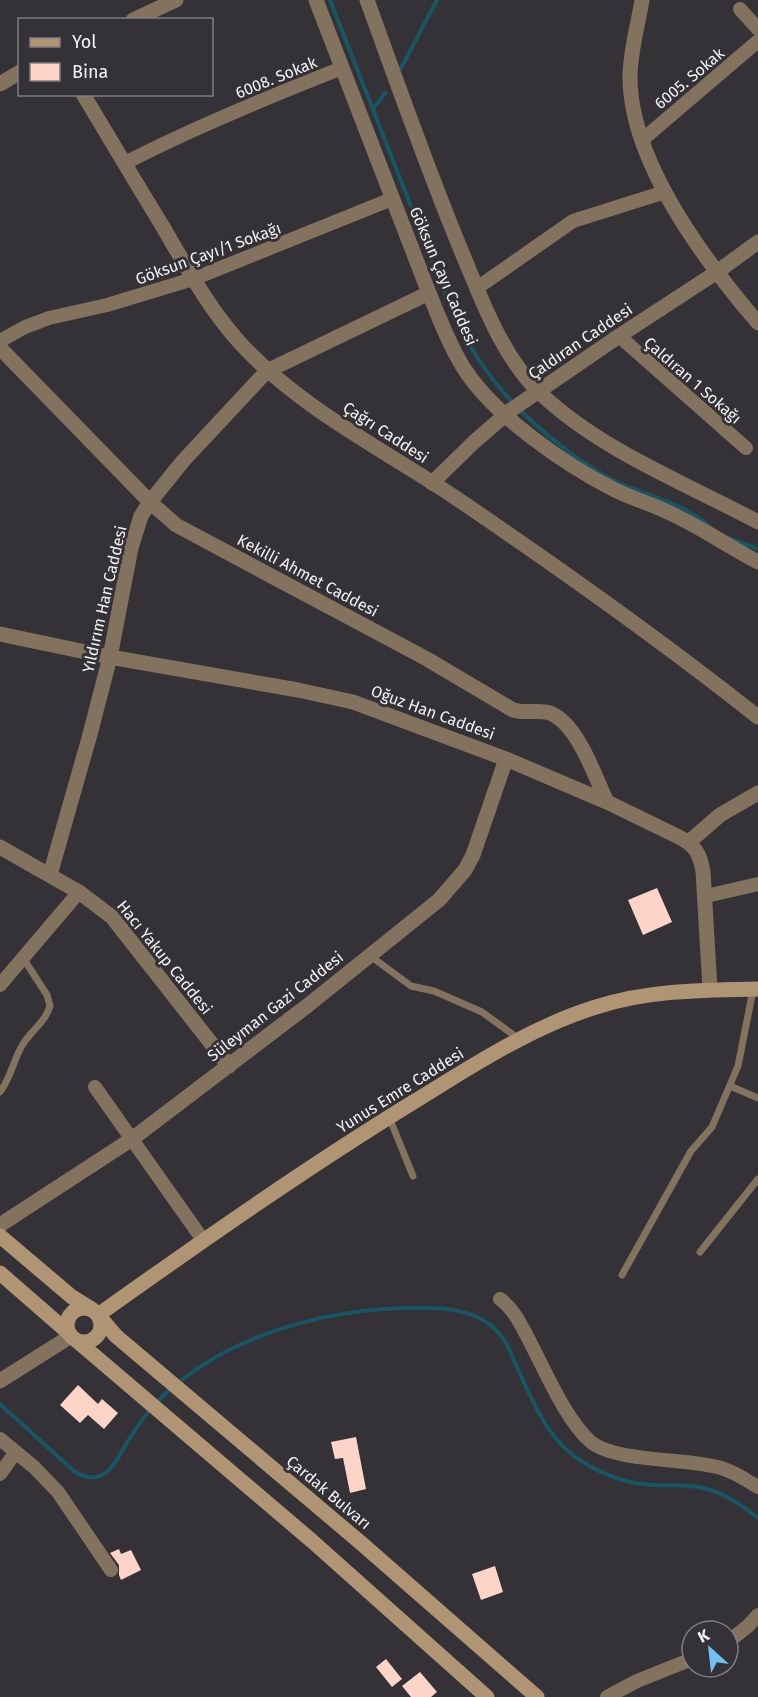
<svg xmlns="http://www.w3.org/2000/svg" width="758" height="1697" font-family="'Fira Sans',sans-serif">
<rect width="100%" height="100%" fill="#343236"/>
<g fill="none" stroke-linecap="round" stroke-linejoin="round">
<path stroke="#175664" stroke-width="4" d="M 330,0 L 454,316 C 470,349 488,377 514,404
M 401,68 L 437,0
M 373,109 L 385,93
M 519,409 C 546,436 585,467 619,483 C 651,497 684,503 710,527
M 729,538 L 758,549
M 177,1384 C 239,1332 331,1309 410,1308 C 439,1307 474,1308 496,1330 C 506,1339 510,1352 516,1365 C 533,1401 546,1438 581,1461 C 602,1474 628,1484 653,1485 C 670,1486 686,1484 703,1488 C 724,1493 741,1504 758,1518
M 0,1404 L 75,1472 C 106,1489 115,1462 128,1441 C 135,1430 142,1419 150,1410
M 155,1404 L 171,1388"/>
</g>
<path fill="#fdd4c8" d="M 657,888 L 672,922 L 643,935 L 628,900 Z
M 78,1385 L 98,1404 L 102,1399 L 118,1413 L 104,1429 L 88,1415 L 80,1423 L 60,1405 Z
M 356,1437 L 366,1489 L 350,1493 L 343,1458 L 335,1459 L 331,1442 Z
M 119,1549 L 121,1554 L 131,1550 L 141,1570 L 121,1580 L 119,1575 L 119,1565 L 110,1553 Z
M 495,1566 L 503,1592 L 481,1600 L 472,1574 Z
M 386,1659 L 402,1679 L 392,1687 L 376,1667 Z
M 420,1672 L 437,1692 L 431,1697 L 411,1697 L 402,1686 Z"/>
<g fill="none" stroke-linecap="round" stroke-linejoin="round">
<path stroke="#83725e" stroke-width="7" d="M 369,955 L 411,986 L 434,991 L 482,1012 L 519,1039
M 730,1086 L 758,1098
M 0,1092 C 12,1076 14,1056 25,1041 C 34,1029 46,1020 50,1006 L 47,995 L 23,958
M 389,1117 L 413,1176
M 700,1252 L 758,1179
M 622,1275 L 691,1151 L 712,1127 L 738,1066 L 753,990"/>
<path stroke="#83725e" stroke-width="14" d="M 740,9 L 758,29
M 642,140 L 758,41
M 125,163 C 195,127 268,97 342,68
M 477,288 L 573,221 L 665,192
M 619,336 L 746,448
M 0,341 L 25,327 L 49,318 L 107,305 L 193,279 L 392,199
M 706,896 L 758,884
M 0,985 L 79,892
M 95,1087 L 203,1240
M 500,1299 C 514,1309 521,1325 529,1340 C 545,1370 566,1421 591,1442 C 615,1462 687,1458 721,1468 C 735,1472 746,1480 758,1487
M 0,1439 L 35,1468 L 58,1492 L 111,1570
M 0,1474 L 16,1452
M 728,1642 L 748,1626 L 758,1615
M 607,1697 L 637,1681 L 692,1659"/>
<path stroke="#83725e" stroke-width="15" d="M 316,0 L 429,293 C 439,318 449,344 463,367 C 493,415 565,465 615,490 C 633,499 652,504 670,513 C 700,527 728,546 758,562
M 367,0 C 398,85 428,171 463,255 C 483,303 502,356 540,393 C 600,450 685,483 758,522
M 642,0 C 638,25 630,52 630,77 C 630,162 705,261 758,323
M 133,20 L 176,0
M 0,84 L 20,72
M 83,94 C 110,139 136,183 163,227 C 187,268 209,309 241,344 C 299,407 379,447 450,494 C 555,565 658,638 758,717
M 0,348 L 150,502 L 176,525 L 427,659 L 513,710 C 526,714 538,709 550,713 C 578,724 595,777 607,802
M 432,483 L 474,442 L 511,410 L 619,336 L 717,272 L 758,242
M 0,634 L 110,657 L 298,690 L 353,702 L 506,759 L 607,802 L 679,837 C 695,845 700,854 703,871 L 710,989
M 689,842 L 720,815 L 758,793
M 0,847 L 79,892 L 112,917 L 229,1066
M 50,875 L 89,738 L 110,657 L 131,548 L 141,516 L 150,502 L 183,461 L 267,371 L 429,293
M 0,1225 L 132,1139 L 307,1006 L 439,900 L 465,870 L 473,855 L 506,759
M 0,1381 L 71,1336"/>
<path stroke="#b09574" stroke-width="15" d="M 0,1236 L 72,1297 L 93,1310
M 0,1273 L 70,1334
M67 1325a17 17 0 1 1 34 0a17 17 0 1 1-34 0Z
M 76,1340 L 312,1541 L 487,1697
M 537,1697 L 361,1543 L 116,1336 L 98,1315 C 202,1241 306,1168 415,1101 C 472,1066 531,1027 596,1007 C 648,990 704,990 758,989"/>
</g>
<g text-anchor="middle" stroke-width="6" stroke-linejoin="round" paint-order="stroke">
<g font-size="16" fill="#f2f1f3" stroke="#343236">
<text transform="translate(276 77) rotate(-22)" y="6">6008. Sokak</text>
<text transform="translate(689 78) rotate(-40)" y="6">6005. Sokak</text>
<text transform="translate(208 253) rotate(-20)" y="6">Göksun Çayı/1 Sokağı</text>
<text transform="translate(444 276) rotate(67)" y="6">Göksun Çayı Caddesi</text>
<text transform="translate(580 341) rotate(-34)" y="6">Çaldıran Caddesi</text>
<text transform="translate(693 380) rotate(41)" y="6">Çaldıran 1 Sokağı</text>
<text transform="translate(386 432) rotate(33)" y="6">Çağrı Caddesi</text>
<text transform="translate(308 575) rotate(28)" y="6">Kekilli Ahmet Caddesi</text>
<text transform="translate(104 599) rotate(-77)" y="6">Yıldırım Han Caddesi</text>
<text transform="translate(433 712) rotate(20)" y="6">Oğuz Han Caddesi</text>
<text transform="translate(165 957) rotate(51)" y="6">Hacı Yakup Caddesi</text>
<text transform="translate(275 1006) rotate(-38)" y="6">Süleyman Gazi Caddesi</text>
<text transform="translate(400 1090) rotate(-32)" y="6">Yunus Emre Caddesi</text>
<text transform="translate(329 1492) rotate(40)" y="6">Çardak Bulvarı</text>
</g>
</g>
<rect x="18" y="18" width="195" height="78" fill="#343236" stroke="#807e82" stroke-width="1.5"/>
<rect x="30" y="38" width="30" height="9" fill="#b09574" stroke="#807e82" stroke-width="1.5"/>
<text x="72" y="48" font-size="18" fill="#f2f1f3">Yol</text>
<rect x="30" y="63" width="30" height="18" fill="#fdd4c8" stroke="#807e82" stroke-width="1.5"/>
<text x="72" y="78" font-size="18" fill="#f2f1f3">Bina</text>
<g transform="translate(710 1649) rotate(333)"><circle r="28" fill="#343236" stroke="#807e82" stroke-width="1.5"/>
<path d="M0-4.5L10 22L0 15L-10 22Z" fill="#72c1f5"/>
<text y="-9" font-size="16" font-weight="bold" text-anchor="middle" fill="#f2f1f3">K</text>
</g>
</svg>
